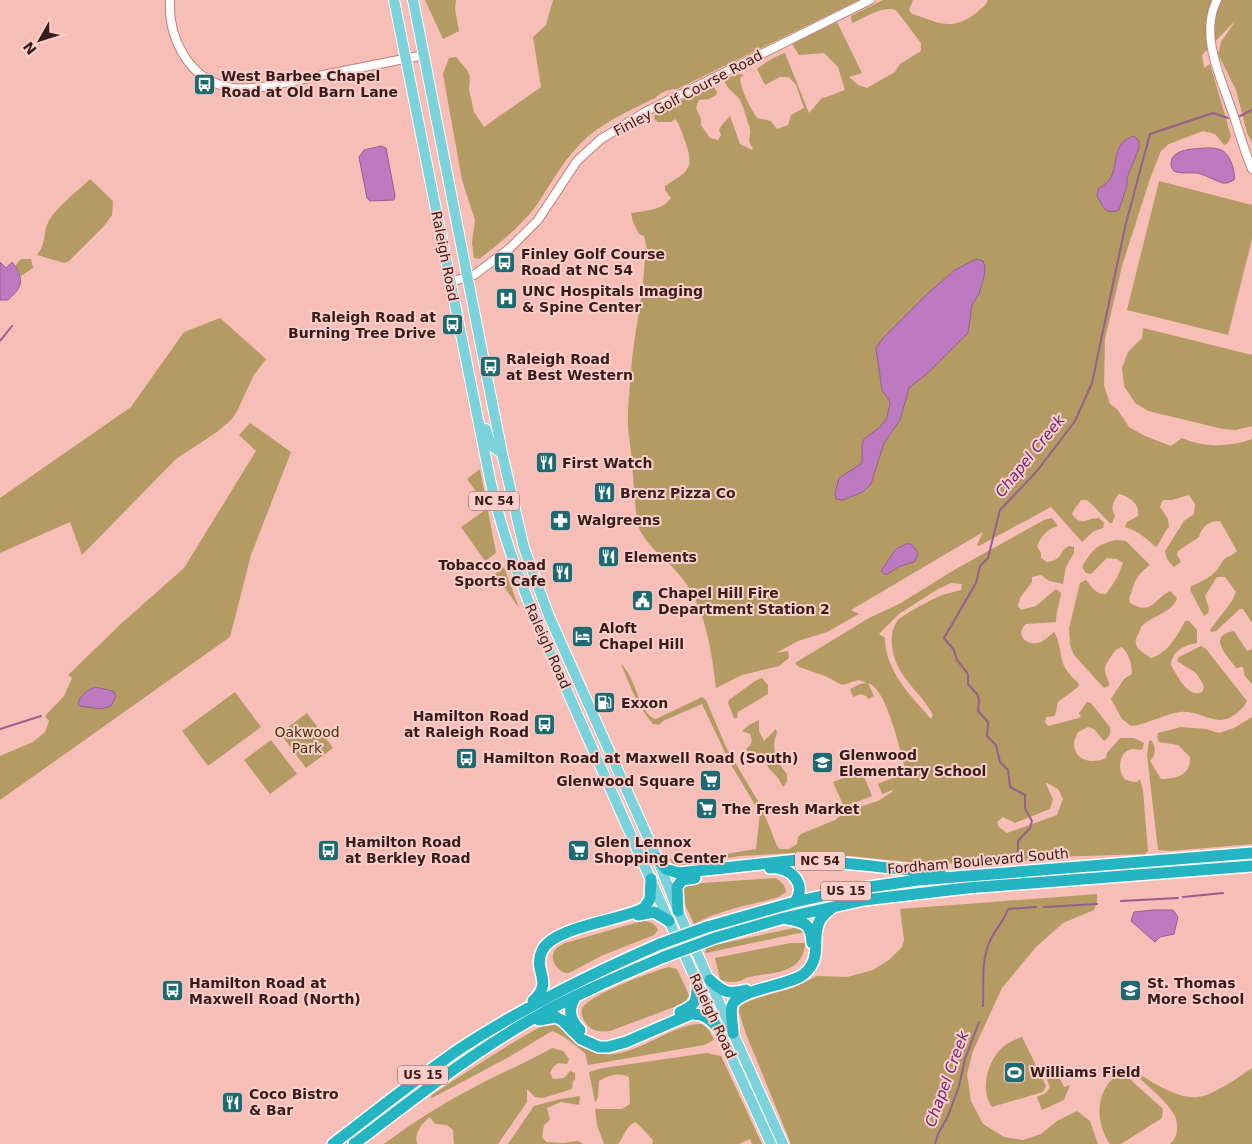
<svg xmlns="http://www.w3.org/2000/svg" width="1252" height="1144" font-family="'DejaVu Sans',sans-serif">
<rect width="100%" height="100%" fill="#f7bdb7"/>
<path fill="#b49b63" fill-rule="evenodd" d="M 425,0 L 456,0 L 455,9 L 459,31 L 443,39 Z
M 553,0 L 859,0 L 677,89 C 668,89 662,92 655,98 C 629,111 600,123 580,144 C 561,163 549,188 533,210 C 518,228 498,245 479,259 L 474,258 L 472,243 L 475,220 L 462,180 L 443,74 L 449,58 L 456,57 L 467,70 L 470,77 L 469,90 L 474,112 L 484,127 L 541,87 L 533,37 L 546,25 Z
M 883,0 L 913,0 L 909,10 L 912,14 C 939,22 949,32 975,14 C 980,9 986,6 988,0 L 1252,0 L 1252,142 L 1247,133 L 1236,90 L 1218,54 L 1221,42 L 1236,20 L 1202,55 L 1204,68 L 1210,64 L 1231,136 L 1228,143 L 1224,145 L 1215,134 L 1203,131 L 1169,144 L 1161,151 L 1150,179 L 1122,266 L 1105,339 L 1104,385 L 1110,404 L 1117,409 L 1129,427 L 1145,436 L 1171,446 L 1182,438 C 1204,448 1230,447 1252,439 L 1252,623 L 1243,609 L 1240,609 L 1216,631 L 1211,632 L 1210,630 L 1232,601 L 1236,592 L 1225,577 L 1217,577 L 1205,596 L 1209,609 L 1208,613 L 1204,616 L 1190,590 L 1191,586 C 1198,584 1212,576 1216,571 C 1220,567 1221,561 1226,558 C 1231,555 1233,555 1237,551 L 1220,521 C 1209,520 1201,528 1199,537 L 1178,551 L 1177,555 L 1181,562 L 1174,567 L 1167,559 L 1165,551 L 1184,521 L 1194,514 L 1195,504 L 1189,495 L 1172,500 L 1163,500 L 1160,507 L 1168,519 L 1169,527 C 1163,533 1162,541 1156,547 C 1144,537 1140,532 1125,527 L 1127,522 L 1138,516 C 1140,504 1130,497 1119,494 C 1113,501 1110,507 1115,516 L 1112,523 L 1110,523 C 1101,515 1096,507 1087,500 L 1081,500 C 1078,506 1074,508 1072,514 C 1083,528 1084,518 1099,518 L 1104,523 L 1103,528 L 1094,531 L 1082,542 L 1051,507 L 979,546 L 977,545 L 983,532 L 851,610 L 859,614 L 827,632 L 798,641 L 776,653 L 788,651 L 789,658 L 779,666 L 742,675 L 716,688 C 712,653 706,611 685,582 C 670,560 645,548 637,523 C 634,494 633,464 629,436 C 626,419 630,389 631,371 C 634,331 645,291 645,250 L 647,249 L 644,236 L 639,234 L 633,222 L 631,213 C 645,211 663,210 671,198 L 665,190 L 665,186 C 689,171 695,169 685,141 C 682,133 680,125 675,119 L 671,122 L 658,122 L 654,119 L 656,112 L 700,92 L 714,87 L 717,92 L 716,95 L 709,99 L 699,100 L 696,108 L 701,119 L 701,125 L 710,138 L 718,140 L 721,135 L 719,130 L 721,126 L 730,116 L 740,144 L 752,150 L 753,148 C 745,140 753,134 749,126 C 746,118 744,107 740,100 C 735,92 729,92 725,82 L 727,78 L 738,74 L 744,75 L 740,78 C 741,91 750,107 757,118 L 771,121 L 777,129 L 788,125 L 791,115 L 804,108 L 796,85 L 789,77 L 780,77 L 765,85 L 757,69 C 762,64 778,55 785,53 L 809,113 L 822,98 C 830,97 837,92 845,90 L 838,67 L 824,53 L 799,55 L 792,44 L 837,22 L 862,73 L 849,77 L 858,85 L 867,88 L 895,72 L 900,64 L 921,51 L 921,43 L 896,10 C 883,5 864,18 852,23 L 851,16 Z
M 90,179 L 113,201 L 112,215 L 104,226 L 69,261 L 64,263 L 37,255 C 46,244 43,237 47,225 C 53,209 78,191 90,179 Z
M 1159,181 L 1252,205 L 1252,239 L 1228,335 L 1127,310 Z
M 21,259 L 31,259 L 33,268 L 21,276 L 15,266 Z
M 220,318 L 266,359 L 254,375 L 237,411 L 232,419 L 217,432 L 176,459 L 82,555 L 70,522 L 0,553 L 0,498 L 131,407 L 184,332 Z
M 1143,328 L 1252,355 L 1252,426 L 1236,430 L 1223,429 L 1148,411 L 1135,403 L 1124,386 L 1122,368 L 1128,352 L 1142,338 Z
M 250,423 L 291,452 L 251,555 L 230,637 L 0,800 L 0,756 L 33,742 L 45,732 L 49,721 L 45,716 L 64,696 L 72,678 L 68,675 L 123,622 L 184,568 L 256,451 L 239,435 Z
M 480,469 L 496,553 L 485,561 L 461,527 L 488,508 L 467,479 Z
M 1052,518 L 1058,526 C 1046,530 1042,535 1037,546 L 1041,553 L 1041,558 L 1047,562 C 1065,559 1057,552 1069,546 L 1074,547 L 1074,553 L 1066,567 L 1063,584 L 1049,581 L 1041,575 L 1032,577 L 1032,582 L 1020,598 L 1018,606 L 1021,610 L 1036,606 L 1056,589 L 1061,593 C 1060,603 1056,612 1056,622 L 1026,624 C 1015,634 1025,645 1037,643 C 1043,643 1049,636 1054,632 C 1061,642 1059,656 1065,668 C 1069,674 1074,679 1079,684 L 1078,687 L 1058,702 L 1055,716 L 1046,717 L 1045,722 L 1048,726 L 1079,718 L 1081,717 L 1079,713 L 1087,702 L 1091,703 L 1110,727 C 1111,734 1110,737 1104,741 L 1094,729 L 1088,727 L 1078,732 C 1077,735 1074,740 1074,744 C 1075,762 1093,764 1106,758 L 1107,753 L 1120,738 L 1134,738 L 1144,743 L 1142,750 C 1138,750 1133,748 1129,750 C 1119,753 1117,772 1125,779 C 1128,781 1133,782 1137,782 L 1140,779 L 1143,791 L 1148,851 L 1145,854 L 1055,857 L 998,864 L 918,863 L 811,852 L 740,856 L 684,865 L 674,866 L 670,859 L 683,861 L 756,849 L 760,813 L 730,763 L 702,704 L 663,721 L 659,725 L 653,724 C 638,707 630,686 621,664 C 637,678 638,714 656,719 L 702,697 L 706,700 L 726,747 L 762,808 L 777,846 L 780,849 L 789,849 L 797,844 L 798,837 L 801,834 L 835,820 L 846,811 L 878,801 L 892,792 L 893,790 L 882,794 L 878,784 L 902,774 L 905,768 C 900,750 886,687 868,683 L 874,696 L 868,699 L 866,696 L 860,694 L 853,697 L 850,689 L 860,684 L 867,683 L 859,680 L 842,685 L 825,676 L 799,667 L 795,663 L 869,618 L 901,603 L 954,570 L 1044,520 ZM 951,583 L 962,584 L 961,590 C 955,592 948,593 942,595 C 934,598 903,615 898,620 C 887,634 892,658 901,672 C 910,687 925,699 933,715 L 931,719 C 911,696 885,671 885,638 L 879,634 L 899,614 L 938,589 ZM 1045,782 L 1058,789 L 1063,799 L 1057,815 L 1007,833 L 999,827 L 997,822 L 1003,817 L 1015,823 L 1050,809 L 1053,799 Z
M 1116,540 L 1126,541 L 1150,565 C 1144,570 1138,574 1135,582 C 1132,588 1133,590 1129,598 L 1130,603 C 1152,616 1154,599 1170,591 L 1177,598 C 1173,613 1150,616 1141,627 C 1140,629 1140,632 1138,634 C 1131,647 1141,651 1151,658 C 1167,654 1178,635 1185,621 L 1189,621 L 1197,630 L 1197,643 C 1184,645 1172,651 1171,665 C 1177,675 1188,699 1202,692 L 1204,687 L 1202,682 L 1196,673 L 1177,661 L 1179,657 L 1201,646 L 1206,649 L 1247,701 C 1245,706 1241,709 1237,713 C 1216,730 1203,710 1180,712 C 1165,714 1148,724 1131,726 L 1122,719 L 1111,699 L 1124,679 L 1132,674 C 1132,664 1129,654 1122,647 C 1115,649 1114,652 1110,658 C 1102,668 1105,673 1110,685 L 1104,688 L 1074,655 L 1070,645 L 1069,628 L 1080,583 L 1086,580 C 1092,587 1096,595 1106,594 L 1117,578 L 1123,563 L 1117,559 L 1107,558 L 1091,574 L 1086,573 L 1082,567 C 1091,551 1097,544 1116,540 Z
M 504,567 L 519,608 L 495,574 Z
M 1234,631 L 1247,651 L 1252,649 L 1252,684 L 1245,676 L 1243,667 L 1236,668 C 1227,655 1206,636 1234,631 Z
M 762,678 L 768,685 L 768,694 L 738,712 L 737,718 L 734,718 L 728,703 L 729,700 L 755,681 Z
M 235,692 L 261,727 L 208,766 L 182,731 Z
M 307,713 L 333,748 L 306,768 L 280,733 Z
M 1252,717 L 1252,844 L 1171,851 L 1158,850 L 1147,755 L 1149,741 L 1151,740 C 1156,745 1156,756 1150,761 L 1161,779 C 1176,779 1191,775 1190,757 L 1178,745 L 1159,742 L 1157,737 L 1158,733 L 1181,727 L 1206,729 L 1219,733 L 1234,728 Z
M 759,720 L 759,731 L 764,741 L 776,729 L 777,733 C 770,748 777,763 787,774 L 787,782 L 783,787 L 778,778 L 767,766 L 772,760 L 771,758 C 760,759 752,759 746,749 C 752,744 753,742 750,734 L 742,731 L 749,725 Z
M 271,740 L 297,774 L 270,794 L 244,760 Z
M 862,771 L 872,796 L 844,807 L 833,782 Z
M 776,878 L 784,885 L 786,892 C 775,901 761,901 748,905 C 730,909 711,915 694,924 L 681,896 L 682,890 L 688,884 Z
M 1097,894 L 1097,902 L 1094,910 L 1063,923 L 1036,947 L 1002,988 L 973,1051 L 967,1074 L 971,1101 L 983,1124 L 1004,1137 L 1023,1140 L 1041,1134 L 1057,1121 L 1077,1111 L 1090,1121 L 1098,1144 L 791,1144 L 746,1034 L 739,1012 L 740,1006 L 743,1002 L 795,987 L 817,976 L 847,977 L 873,970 L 889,960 L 902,947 L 904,940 L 900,909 Z
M 642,921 C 649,921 655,923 658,930 L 654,935 L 601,956 L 569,973 C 559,974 548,960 555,950 C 557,947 562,945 565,943 Z
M 794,928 L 799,929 L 804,932 L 706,953 L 705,947 Z
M 791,943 L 805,943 C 805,951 802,958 796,964 C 783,975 762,973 746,978 C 743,979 741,981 739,981 C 732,983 724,982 720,979 L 715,958 Z
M 664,948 L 666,952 L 557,1002 L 349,1144 L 339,1144 L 427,1077 L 500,1028 L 626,962 Z
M 669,967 L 677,969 L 689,995 L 685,1003 L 610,1031 C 600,1032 592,1032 586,1023 C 583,1019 580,1013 582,1009 C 588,995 653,971 669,967 Z
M 550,1022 C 566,1024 565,1034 576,1043 C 582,1048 596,1053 604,1054 C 635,1058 672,1023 702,1024 L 709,1030 L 714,1040 L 704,1045 L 588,1065 L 585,1053 L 563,1036 L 552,1031 L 507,1058 L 430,1099 L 432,1095 C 471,1069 509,1043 550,1022 Z
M 1022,1037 L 1046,1086 L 1043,1092 L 992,1107 C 979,1090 988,1059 1004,1046 C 1009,1042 1016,1039 1022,1037 Z
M 552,1048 L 563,1051 L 569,1059 L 567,1064 L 558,1063 L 553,1067 L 550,1073 L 553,1079 L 564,1078 L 570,1071 L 575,1073 L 575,1080 L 573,1081 L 572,1089 L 543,1098 L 535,1097 L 527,1089 L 527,1102 L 498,1144 L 454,1144 L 453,1130 L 447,1125 L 435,1124 L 430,1117 C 421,1124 414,1133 417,1144 L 384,1144 C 416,1120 450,1099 486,1081 C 508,1070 531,1060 552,1048 Z
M 707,1053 L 721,1056 L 762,1144 L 752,1144 L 750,1139 L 739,1144 L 652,1144 L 653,1140 L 636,1122 C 626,1125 624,1137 618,1144 L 604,1144 L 597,1125 L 595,1109 L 622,1109 L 630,1104 L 629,1077 C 619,1072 609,1075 599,1081 L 598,1098 L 595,1102 L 589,1072 L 603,1068 Z
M 1122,1063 C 1142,1075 1174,1100 1198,1097 C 1212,1096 1241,1076 1252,1068 L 1252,1144 L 1170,1144 C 1178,1137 1179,1126 1175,1116 C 1168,1101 1135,1075 1122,1063 Z
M 1057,1072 L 1064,1087 L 1070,1085 L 1064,1100 L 1042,1110 L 1037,1097 L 1046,1093 L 1050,1087 L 1046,1077 Z
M 1122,1072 L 1163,1109 L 1162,1118 L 1121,1144 L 1110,1144 C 1094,1121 1095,1087 1122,1072 Z
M 580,1096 L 579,1105 L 561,1102 L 547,1108 L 550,1120 L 544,1125 L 542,1137 L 546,1142 L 563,1143 L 578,1141 L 583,1144 L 508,1144 L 534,1106 L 560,1099 Z"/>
<path fill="#be7ac1" stroke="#965e8f" d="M 1134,136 L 1139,141 L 1139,148 L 1127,178 L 1127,186 L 1119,210 C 1104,215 1104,207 1097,196 L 1098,189 C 1104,185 1109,182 1112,175 C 1118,158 1113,143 1134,136 Z
M 381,146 L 386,148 L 395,196 L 394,200 L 370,201 L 367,198 L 359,157 L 364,150 Z
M 1207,148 C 1212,148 1218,148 1223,151 C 1230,155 1236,172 1234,180 L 1227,183 L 1223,183 C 1216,181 1209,177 1201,174 C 1194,171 1182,175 1174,171 C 1172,169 1171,167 1171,164 C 1171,148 1195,149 1207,148 Z
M 976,259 L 983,261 L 985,267 L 984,277 L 979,294 L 972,305 L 968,333 L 929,372 L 909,388 L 900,420 L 884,443 L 871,484 L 863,492 L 850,497 L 843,500 L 836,499 L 835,493 L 839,478 L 862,463 L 862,445 L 864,439 L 880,427 L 887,418 L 890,402 L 882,390 L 876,348 L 883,338 L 928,293 L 955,270 Z
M 0,262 L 6,268 L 12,262 C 24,278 24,286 8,300 L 0,300 Z
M 906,544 L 911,544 L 917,551 L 918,555 L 914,562 L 900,566 L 886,575 L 881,571 L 896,549 Z
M 95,687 L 113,691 L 116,696 L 111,706 L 101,709 L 80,706 L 78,704 C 80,696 87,690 95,687 Z
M 1153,910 L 1173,910 L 1178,917 L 1174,934 L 1160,937 L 1155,942 L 1131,921 L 1134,912 Z"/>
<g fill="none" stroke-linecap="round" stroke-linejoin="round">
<path stroke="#965e8f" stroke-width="2" d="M 1240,116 L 1252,110
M 0,341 L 12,326
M 0,729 L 41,716
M 1018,863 L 1018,841 L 1030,828 L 1032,821 L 1025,809 L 1025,795 L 1010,787 L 1008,770 L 1000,762 L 996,745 L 987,736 L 988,722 L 978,711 L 979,700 L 977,694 L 968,684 L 968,674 L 957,660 L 954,650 L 944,638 L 976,583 L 980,566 L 988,558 L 1000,510 L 1037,471 L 1075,421 L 1092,383 L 1125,227 L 1150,134 L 1213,113 L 1228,118
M 1183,897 L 1223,893
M 1121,901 L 1178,898
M 1044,907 L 1097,904
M 983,1006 C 984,985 981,962 989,943 C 994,930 1004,922 1008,909 L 1036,907
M 935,1144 L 938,1134 L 948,1116 L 959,1086 L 965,1059 L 979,1022"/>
<defs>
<path id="minor" d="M 170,0 C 168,37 188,79 228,87 C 239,90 251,88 263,87 L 424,55
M 1217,0 C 1199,35 1221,78 1232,111 C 1239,131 1244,150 1252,169
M 450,282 L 474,275 L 509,249 L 538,220 L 577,161 L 601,139 L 647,111 L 870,0"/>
<path id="major" d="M 394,0 L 490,479 C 502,535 522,587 544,639 L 669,921 L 771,1144
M 413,0 L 502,453 L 524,548 L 549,616 L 657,858 L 678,911 L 783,1144
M 486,429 C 488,440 491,448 502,453"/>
<path id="highway" d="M 657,858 L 666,869 L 678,873 L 797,860 C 845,861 892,870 940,872
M 770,868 C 790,866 808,884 795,902
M 678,911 L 677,887 L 682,880 L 695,878
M 638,915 L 654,912 L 669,921
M 788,919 C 805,922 811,924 812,943
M 707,927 L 795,902 L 849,890 L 918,880 L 1252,853
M 715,938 L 784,918 L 864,900 L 967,888 L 1252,866
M 710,980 C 723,992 728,995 746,990
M 576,996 C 567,1009 570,1020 580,1030
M 533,1001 C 555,980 532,972 542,951 C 552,927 620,921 644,908 L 650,899 L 651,879
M 680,1012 C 698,1004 697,1000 697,981
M 539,1020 L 556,1017 L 563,1021 L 581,1039 L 599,1047 L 608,1047 L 626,1042 L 691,1014 C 704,1013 711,1020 719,1029
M 733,1033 C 733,1024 730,1014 732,1006 C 737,989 790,986 804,974 C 824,957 810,938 820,920 C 823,915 828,911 833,907
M 333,1144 C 375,1112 417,1078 461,1048 C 524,1007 591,974 660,944
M 354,1144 C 412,1100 469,1055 532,1019 C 574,995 619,976 664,957"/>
</defs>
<use href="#minor" stroke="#c27f79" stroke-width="10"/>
<use href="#major" stroke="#fff" stroke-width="12"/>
<use href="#highway" stroke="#fff" stroke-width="14"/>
<use href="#minor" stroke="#fff" stroke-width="8"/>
<use href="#major" stroke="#7cd2da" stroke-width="10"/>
<use href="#highway" stroke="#25b4c2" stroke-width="11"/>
<defs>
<path id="highway-bridge" d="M 660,944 L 707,927
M 664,957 L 715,938"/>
</defs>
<use href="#highway-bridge" stroke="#fff" stroke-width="14" stroke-linecap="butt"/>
<use href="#highway-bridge" stroke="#25b4c2" stroke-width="11"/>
</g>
<defs>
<symbol id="bus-square" viewBox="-11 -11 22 22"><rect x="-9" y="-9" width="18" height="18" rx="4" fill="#1e6a72" stroke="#fbcec9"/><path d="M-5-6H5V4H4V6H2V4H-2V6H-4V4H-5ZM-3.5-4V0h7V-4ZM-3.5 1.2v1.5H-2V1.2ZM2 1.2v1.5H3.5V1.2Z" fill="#fff"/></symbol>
<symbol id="hospital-square" viewBox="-11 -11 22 22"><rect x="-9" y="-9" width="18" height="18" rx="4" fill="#1e6a72" stroke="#fbcec9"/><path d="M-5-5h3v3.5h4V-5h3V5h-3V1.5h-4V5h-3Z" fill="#fff"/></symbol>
<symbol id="restaurant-square" viewBox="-11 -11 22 22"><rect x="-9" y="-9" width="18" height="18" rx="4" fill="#1e6a72" stroke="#fbcec9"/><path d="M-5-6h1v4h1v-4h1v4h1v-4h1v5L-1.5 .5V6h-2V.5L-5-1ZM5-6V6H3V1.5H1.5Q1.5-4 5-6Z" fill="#fff"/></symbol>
<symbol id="pharmacy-square" viewBox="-11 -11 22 22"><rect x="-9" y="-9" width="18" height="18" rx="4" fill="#1e6a72" stroke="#fbcec9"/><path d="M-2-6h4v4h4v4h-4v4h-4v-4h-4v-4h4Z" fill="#fff"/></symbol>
<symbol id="civic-square" viewBox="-11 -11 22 22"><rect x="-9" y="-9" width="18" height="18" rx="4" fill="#1e6a72" stroke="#fbcec9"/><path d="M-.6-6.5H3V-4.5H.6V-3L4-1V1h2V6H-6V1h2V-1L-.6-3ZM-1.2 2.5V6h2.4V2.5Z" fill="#fff"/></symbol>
<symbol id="hotel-square" viewBox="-11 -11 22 22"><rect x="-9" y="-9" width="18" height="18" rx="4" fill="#1e6a72" stroke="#fbcec9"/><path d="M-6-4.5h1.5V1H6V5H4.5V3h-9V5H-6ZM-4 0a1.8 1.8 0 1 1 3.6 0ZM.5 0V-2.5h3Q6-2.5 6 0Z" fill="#fff"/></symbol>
<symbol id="fuel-square" viewBox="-11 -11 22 22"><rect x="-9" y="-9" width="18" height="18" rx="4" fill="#1e6a72" stroke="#fbcec9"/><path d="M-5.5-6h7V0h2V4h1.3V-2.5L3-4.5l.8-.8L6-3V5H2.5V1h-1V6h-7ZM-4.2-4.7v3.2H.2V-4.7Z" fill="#fff"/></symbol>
<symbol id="school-square" viewBox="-11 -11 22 22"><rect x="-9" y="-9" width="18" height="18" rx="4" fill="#1e6a72" stroke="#fbcec9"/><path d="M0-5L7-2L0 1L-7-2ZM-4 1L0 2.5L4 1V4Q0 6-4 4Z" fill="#fff"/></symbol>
<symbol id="supermarket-square" viewBox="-11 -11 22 22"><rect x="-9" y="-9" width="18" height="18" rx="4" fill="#1e6a72" stroke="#fbcec9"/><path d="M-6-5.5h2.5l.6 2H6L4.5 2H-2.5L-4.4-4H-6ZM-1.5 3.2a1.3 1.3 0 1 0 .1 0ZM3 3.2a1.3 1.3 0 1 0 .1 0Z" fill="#fff"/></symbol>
<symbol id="stadium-square" viewBox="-11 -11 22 22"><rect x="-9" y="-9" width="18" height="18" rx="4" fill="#1e6a72" stroke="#fbcec9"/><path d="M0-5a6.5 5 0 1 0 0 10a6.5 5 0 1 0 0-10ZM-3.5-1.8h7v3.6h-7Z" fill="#fff"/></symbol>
</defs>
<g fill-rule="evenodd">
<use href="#bus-square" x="192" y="72" width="25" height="25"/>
<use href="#bus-square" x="492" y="250" width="25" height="25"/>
<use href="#hospital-square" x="494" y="286" width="25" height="25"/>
<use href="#bus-square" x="440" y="312" width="25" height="25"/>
<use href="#bus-square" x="478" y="354" width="25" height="25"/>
<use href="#restaurant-square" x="534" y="450" width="25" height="25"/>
<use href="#restaurant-square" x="592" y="480" width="25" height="25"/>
<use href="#pharmacy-square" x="548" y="508" width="25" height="25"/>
<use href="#restaurant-square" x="596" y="544" width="25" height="25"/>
<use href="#restaurant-square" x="550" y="560" width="25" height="25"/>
<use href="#civic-square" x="630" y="588" width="25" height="25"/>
<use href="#hotel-square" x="570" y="624" width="25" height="25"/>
<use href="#fuel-square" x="592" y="690" width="25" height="25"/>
<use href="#bus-square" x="532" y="712" width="25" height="25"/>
<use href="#bus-square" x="454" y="746" width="25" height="25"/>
<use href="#school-square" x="810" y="750" width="25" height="25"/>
<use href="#supermarket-square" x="698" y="768" width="25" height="25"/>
<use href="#supermarket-square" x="694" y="796" width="25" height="25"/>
<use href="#bus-square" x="316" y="838" width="25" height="25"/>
<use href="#supermarket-square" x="566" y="838" width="25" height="25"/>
<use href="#bus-square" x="160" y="978" width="25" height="25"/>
<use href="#school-square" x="1118" y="978" width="25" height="25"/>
<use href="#stadium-square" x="1002" y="1060" width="25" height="25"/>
<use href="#restaurant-square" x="220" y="1090" width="25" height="25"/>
</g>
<g text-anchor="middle" stroke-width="4" stroke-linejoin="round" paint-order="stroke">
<g fill="#fbcec9" stroke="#72524e" stroke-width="1">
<rect x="469" y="491.5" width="50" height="19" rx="4"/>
<rect x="795" y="851.5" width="50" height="19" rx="4"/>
<rect x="821" y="881.5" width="50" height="19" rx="4"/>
<rect x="398" y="1065.5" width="50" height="19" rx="4"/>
</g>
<g font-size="12" font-weight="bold" fill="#371d1a">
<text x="494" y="505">NC 54</text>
<text x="820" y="865">NC 54</text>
<text x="846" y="895">US 15</text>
<text x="423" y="1079">US 15</text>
</g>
<g font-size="14" font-weight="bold" fill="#371d1a" stroke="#fbcec9" text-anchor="start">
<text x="221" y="81">West Barbee Chapel<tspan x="221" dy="16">Road at Old Barn Lane</tspan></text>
<text x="521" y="259">Finley Golf Course<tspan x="521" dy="16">Road at NC 54</tspan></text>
<text x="522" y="296">UNC Hospitals Imaging<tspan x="522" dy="16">&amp; Spine Center</tspan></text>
<text x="436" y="322" text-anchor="end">Raleigh Road at<tspan x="436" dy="16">Burning Tree Drive</tspan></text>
<text x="506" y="364">Raleigh Road<tspan x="506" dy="16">at Best Western</tspan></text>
<text x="562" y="468">First Watch</text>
<text x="620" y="498">Brenz Pizza Co</text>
<text x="577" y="525">Walgreens</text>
<text x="624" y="562">Elements</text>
<text x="546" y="570" text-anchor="end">Tobacco Road<tspan x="546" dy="16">Sports Cafe</tspan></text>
<text x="658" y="598">Chapel Hill Fire<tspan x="658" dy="16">Department Station 2</tspan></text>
<text x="599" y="633">Aloft<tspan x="599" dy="16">Chapel Hill</tspan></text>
<text x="621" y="708">Exxon</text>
<text x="529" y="721" text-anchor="end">Hamilton Road<tspan x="529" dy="16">at Raleigh Road</tspan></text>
<text x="839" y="760">Glenwood<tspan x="839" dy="16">Elementary School</tspan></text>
<text x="483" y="763">Hamilton Road at Maxwell Road (South)</text>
<text x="695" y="786" text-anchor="end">Glenwood Square</text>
<text x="722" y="814">The Fresh Market</text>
<text x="345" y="847">Hamilton Road<tspan x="345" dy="16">at Berkley Road</tspan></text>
<text x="594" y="847">Glen Lennox<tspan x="594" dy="16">Shopping Center</tspan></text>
<text x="189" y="988">Hamilton Road at<tspan x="189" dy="16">Maxwell Road (North)</tspan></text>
<text x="1147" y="988">St. Thomas<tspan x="1147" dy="16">More School</tspan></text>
<text x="1030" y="1077">Williams Field</text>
<text x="249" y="1099">Coco Bistro<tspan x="249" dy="16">&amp; Bar</tspan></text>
</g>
<g font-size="14" fill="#371d1a" stroke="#fbcec9">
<text transform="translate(688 93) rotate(-28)" y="5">Finley Golf Course Road</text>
<text transform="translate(445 256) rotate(79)" y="5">Raleigh Road</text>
<text transform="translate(548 646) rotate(66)" y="5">Raleigh Road</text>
<text transform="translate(978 861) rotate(-5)" y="5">Fordham Boulevard South</text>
<text transform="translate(713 1016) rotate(65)" y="5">Raleigh Road</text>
</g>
<g font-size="14" fill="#443207" stroke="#fbcec9">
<text x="307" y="737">Oakwood<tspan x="307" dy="16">Park</tspan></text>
</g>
<g font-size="15" font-style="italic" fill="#732279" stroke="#fbcec9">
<text transform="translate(1030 456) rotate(-51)" y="5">Chapel Creek</text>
<text transform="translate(947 1079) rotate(-70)" y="5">Chapel Creek</text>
</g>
</g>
<g transform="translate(40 40) rotate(231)" stroke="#fbcec9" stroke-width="4" paint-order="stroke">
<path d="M0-4L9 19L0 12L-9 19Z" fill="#371d1a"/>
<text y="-8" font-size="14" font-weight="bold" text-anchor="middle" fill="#371d1a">N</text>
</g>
</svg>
